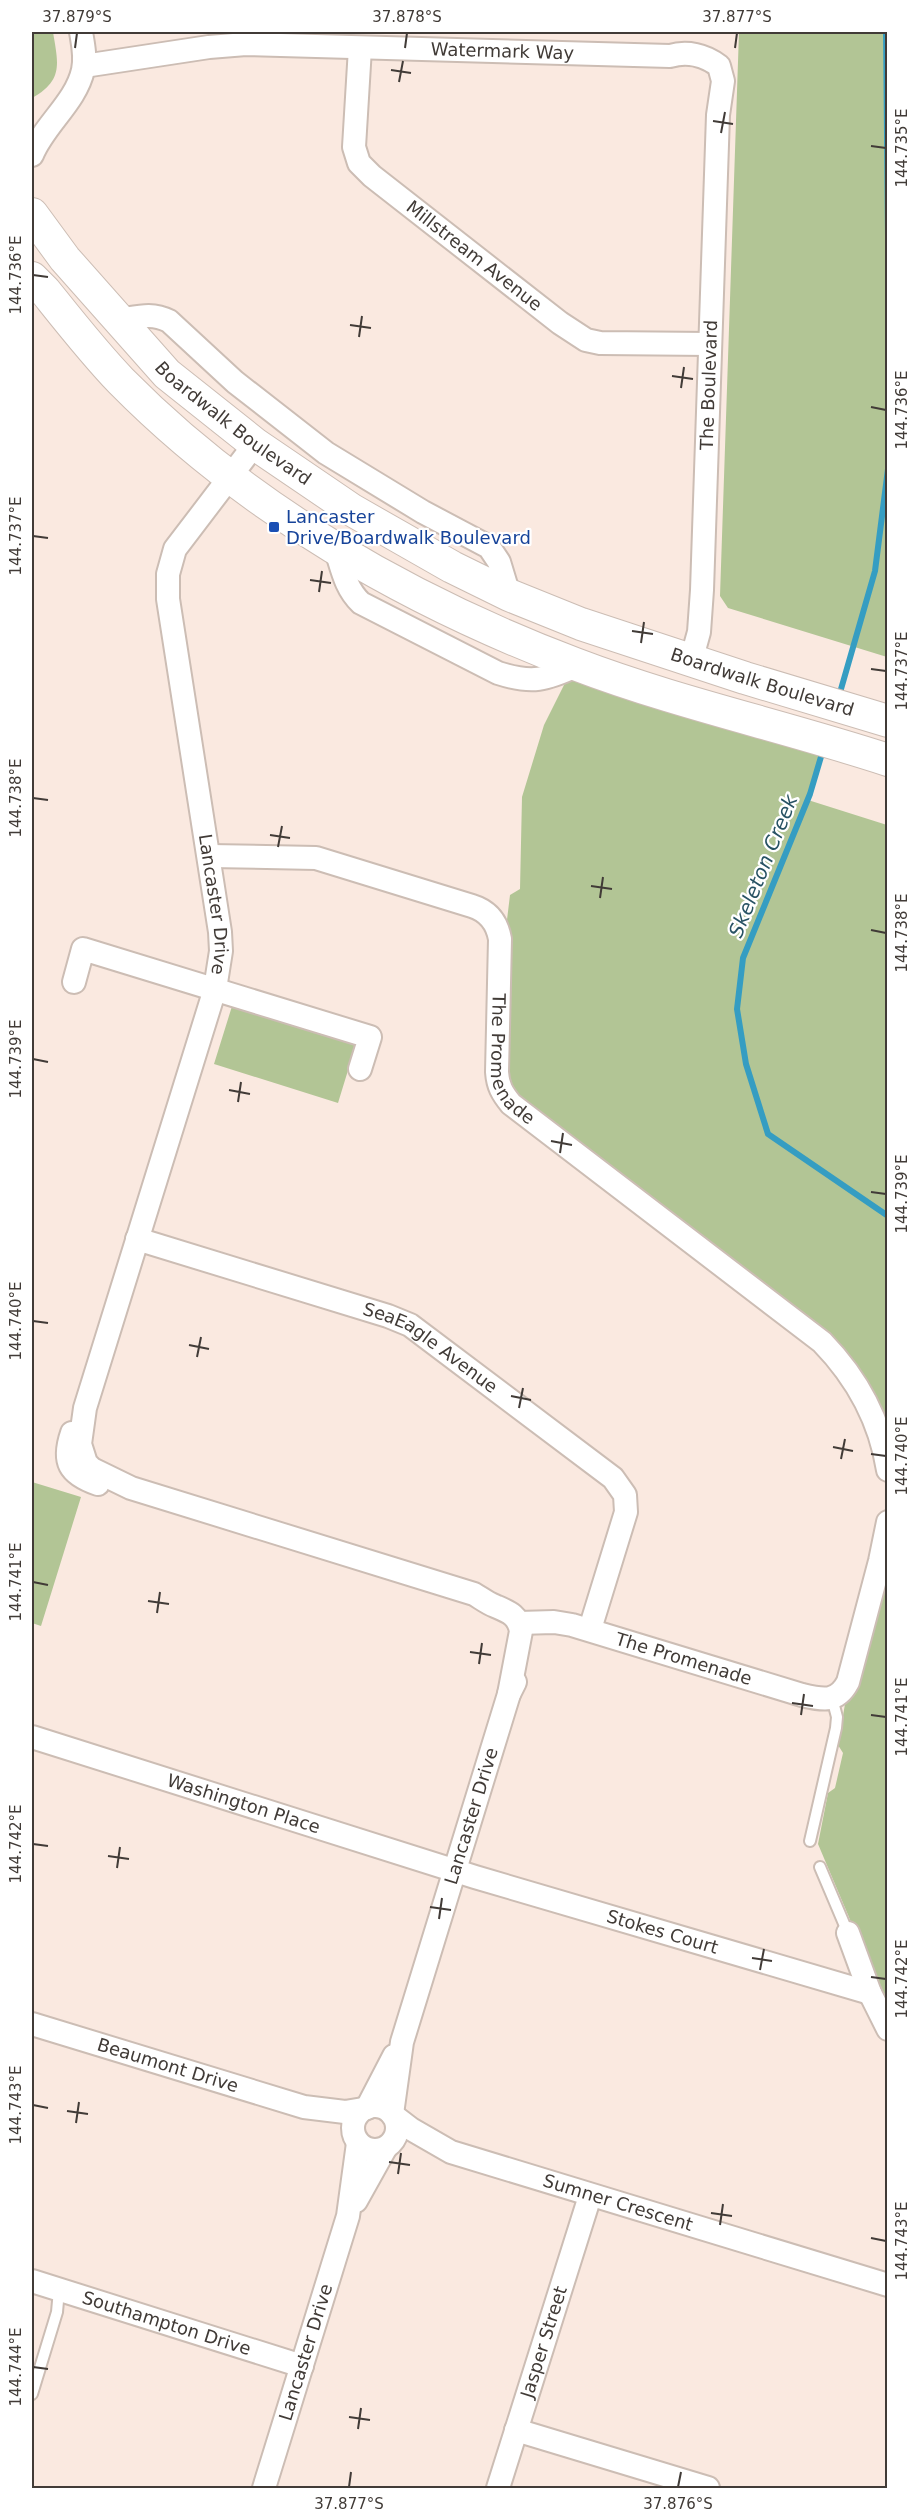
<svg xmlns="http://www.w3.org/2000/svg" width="919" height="2520" font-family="'DejaVu Sans',sans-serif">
<rect width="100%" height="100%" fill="#fae9e0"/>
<path fill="#b2c595" d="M 32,32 L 53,32 C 58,63 64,80 32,98 Z
M 739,32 L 887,32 L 887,657 L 728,608 L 720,596 Z
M 571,671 L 822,754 L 808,800 L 887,825 L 887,1434 L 868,1389 L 519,1098 L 506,1076 L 506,928 L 510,895 L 520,889 L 522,797 L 544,725 Z
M 233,1003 L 357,1041 L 338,1103 L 214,1064 Z
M 32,1482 L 81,1497 L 41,1626 L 32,1623 Z
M 887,1565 L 887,2007 L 818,1844 L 828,1793 L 835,1788 L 843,1753 L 838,1745 L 845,1704 L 853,1693 Z"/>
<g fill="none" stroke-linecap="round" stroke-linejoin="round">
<path stroke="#359dc2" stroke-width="6" d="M 886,32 L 888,236
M 839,696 L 875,571 L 888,469
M 823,750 L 810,794 L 743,958 L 737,1009 L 746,1064 L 768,1134 L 888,1216"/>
<defs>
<path id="lane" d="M 810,1841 L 836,1728 L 837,1717 L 832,1698
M 820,1867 L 848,1933
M 32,2394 L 57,2312 L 59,2290"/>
<g id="street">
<path id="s1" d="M 360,48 L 354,147 L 359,163 L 372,176 L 560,323 L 586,340 L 600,343 L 710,344"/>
<path id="s2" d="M 84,66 L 209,47 L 246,44 L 670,56 C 687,51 705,55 719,66 L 723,81 L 718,115 L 702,590 L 699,632 L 691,661"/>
<path d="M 32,155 C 44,125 76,102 83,70 C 86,57 83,44 81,32"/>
<path d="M 119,320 C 138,317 152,312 169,321 L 235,382 L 326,453 L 423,512 L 489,547 L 499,562 L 509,595"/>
<path id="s3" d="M 255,444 L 175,549 L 168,574 L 168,599 L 220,932 L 221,951 L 215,989 L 85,1408 L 80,1444 L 86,1463 L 92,1469 L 131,1488 L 474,1594 C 481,1598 487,1603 495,1606 C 509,1612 518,1615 521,1631 L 509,1694"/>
<path d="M 335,547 C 342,568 345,588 361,603 L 498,673 C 532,684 546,680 578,665"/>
<path id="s4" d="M 210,856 L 316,858 L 472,906 C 488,911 497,922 500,939 L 497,1072 C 498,1086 502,1093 511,1104 L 822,1342 C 857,1378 880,1420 888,1470"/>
<path d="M 74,982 L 83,949 L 370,1037 L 360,1069"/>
<path id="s5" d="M 137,1239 L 388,1316 L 410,1325 L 613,1478 L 625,1495 L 626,1512 L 590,1629"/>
<path d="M 72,1433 C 62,1462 69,1474 98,1484"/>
<path id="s6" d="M 519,1623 L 554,1622 L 572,1625 L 802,1695 C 823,1700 837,1703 848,1682 L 880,1561 L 888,1522"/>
<path id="s7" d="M 32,1737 L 475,1877 L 870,1993"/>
<path d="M 848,1933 L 870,1993 L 888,2029"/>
<path id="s8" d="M 32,2024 L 304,2107 L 345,2112 L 363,2109"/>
<circle cx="375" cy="2128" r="22"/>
<path d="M 367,2108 L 394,2056"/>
<path id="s9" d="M 392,2114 L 402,2042 L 509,1694 L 515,1682"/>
<path id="s10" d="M 394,2116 L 411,2129 L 451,2152 L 888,2285"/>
<path d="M 356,2201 L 385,2149"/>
<path id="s11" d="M 32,2281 L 302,2366"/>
<path d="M 516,2430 L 708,2488"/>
<path id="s12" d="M 264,2488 L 348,2216 L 358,2143"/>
<path id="s13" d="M 498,2488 L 590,2196"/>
</g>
<g id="secondary">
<path id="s14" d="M 32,214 L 65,259 L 167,374 L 255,444 L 352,510 L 452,567 L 509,595 L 581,624 L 745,678 L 888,721"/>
<path d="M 32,278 L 45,291 C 69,321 94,353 121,381 C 247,509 409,601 575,664 C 677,703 784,726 888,760"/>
</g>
</defs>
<use href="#lane" stroke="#ccbdb4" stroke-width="14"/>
<use href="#street" stroke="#ccbdb4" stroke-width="26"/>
<use href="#secondary" stroke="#ccbdb4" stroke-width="34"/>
<use href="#lane" stroke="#fff" stroke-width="10"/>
<use href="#street" stroke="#fff" stroke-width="22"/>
<use href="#secondary" stroke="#fff" stroke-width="32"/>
</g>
<path fill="none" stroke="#413b37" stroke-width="2" d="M 75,48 L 77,33M 405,48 L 407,33M 735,48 L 737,33M 391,70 L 411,73M 399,82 L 403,61M 713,121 L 733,124M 721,133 L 725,112M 871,146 L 886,148M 33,275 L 48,277M 350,325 L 371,328M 359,337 L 362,316M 672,376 L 693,379M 681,388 L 684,367M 871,407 L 886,410M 33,536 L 48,538M 310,580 L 331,583M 319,592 L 322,571M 632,631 L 653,634M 641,643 L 644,622M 871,669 L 886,671M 33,798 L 48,800M 270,835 L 290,838M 278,847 L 282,826M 591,886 L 612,889M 600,898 L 603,877M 871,930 L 886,933M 33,1059 L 48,1062M 229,1090 L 250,1094M 238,1102 L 241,1082M 551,1141 L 572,1145M 560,1153 L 563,1133M 871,1192 L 886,1194M 33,1321 L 48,1323M 189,1345 L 209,1349M 197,1357 L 201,1337M 511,1396 L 531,1400M 519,1408 L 523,1388M 833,1447 L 853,1451M 871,1454 L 886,1456M 841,1459 L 845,1439M 33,1582 L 48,1585M 148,1601 L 169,1604M 157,1613 L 160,1592M 470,1652 L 491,1655M 479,1664 L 482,1643M 792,1703 L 813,1706M 801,1715 L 804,1694M 871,1715 L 886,1717M 33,1844 L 48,1846M 108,1856 L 129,1859M 117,1868 L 120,1847M 430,1907 L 451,1910M 439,1919 L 442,1898M 752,1958 L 772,1961M 760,1970 L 764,1949M 871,1977 L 886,1979M 33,2105 L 48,2108M 67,2111 L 88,2114M 76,2123 L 79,2102M 389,2162 L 410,2165M 398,2174 L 401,2153M 711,2213 L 732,2216M 720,2225 L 723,2204M 871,2238 L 886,2241M 33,2367 L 48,2369M 349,2417 L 370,2420M 358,2429 L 361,2408M 349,2487 L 351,2472M 678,2487 L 681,2472"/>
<rect fill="#1a4fb4" stroke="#fff" stroke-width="2" x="268" y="521" width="12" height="12" rx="3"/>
<g text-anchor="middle" stroke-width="4.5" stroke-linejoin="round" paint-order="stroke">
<g font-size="18" fill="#413b37" stroke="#fff">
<text dy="6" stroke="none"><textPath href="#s2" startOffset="420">Watermark Way</textPath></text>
<text dy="6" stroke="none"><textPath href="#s1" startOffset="264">Millstream Avenue</textPath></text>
<text transform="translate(709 385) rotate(-88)" y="6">The Boulevard</text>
<text dy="6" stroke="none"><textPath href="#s14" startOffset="292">Boardwalk Boulevard</textPath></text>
<text dy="6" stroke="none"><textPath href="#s14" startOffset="886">Boardwalk Boulevard</textPath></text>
<text dy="6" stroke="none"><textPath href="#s3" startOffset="492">Lancaster Drive</textPath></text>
<text dy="6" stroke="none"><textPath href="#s4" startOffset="440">The Promenade</textPath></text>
<text dy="6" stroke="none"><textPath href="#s5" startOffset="315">SeaEagle Avenue</textPath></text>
<text dy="6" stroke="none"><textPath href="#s6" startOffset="170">The Promenade</textPath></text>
<text dy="6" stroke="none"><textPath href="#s7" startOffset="222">Washington Place</textPath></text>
<text dy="6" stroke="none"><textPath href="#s9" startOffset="309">Lancaster Drive</textPath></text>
<text dy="6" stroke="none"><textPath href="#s7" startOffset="660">Stokes Court</textPath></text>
<text dy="6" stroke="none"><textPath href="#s8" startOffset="142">Beaumont Drive</textPath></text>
<text dy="6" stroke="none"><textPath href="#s10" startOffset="242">Sumner Crescent</textPath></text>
<text dy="6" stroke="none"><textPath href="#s11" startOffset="141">Southampton Drive</textPath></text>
<text dy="6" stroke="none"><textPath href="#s13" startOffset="153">Jasper Street</textPath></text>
<text dy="6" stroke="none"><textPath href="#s12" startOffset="142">Lancaster Drive</textPath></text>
</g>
<g font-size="18" fill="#164399" stroke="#fff" text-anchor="start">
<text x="286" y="523">Lancaster<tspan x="286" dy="21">Drive/Boardwalk Boulevard</tspan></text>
</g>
<g font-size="20" font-style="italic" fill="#275263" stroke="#fff">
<text transform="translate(763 866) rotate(-68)" y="7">Skeleton Creek</text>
</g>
</g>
<rect width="919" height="2520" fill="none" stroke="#ffffff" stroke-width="66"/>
<rect x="33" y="33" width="853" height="2454" fill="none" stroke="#413b37" stroke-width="2"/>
<g font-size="15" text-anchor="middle" fill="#413b37">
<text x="77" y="22">37.879°S</text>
<text x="407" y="22">37.878°S</text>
<text x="737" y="22">37.877°S</text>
<text transform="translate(902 148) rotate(-90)" y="5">144.735°E</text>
<text transform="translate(16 275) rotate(-90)" y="5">144.736°E</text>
<text transform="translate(902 410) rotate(-90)" y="5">144.736°E</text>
<text transform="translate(16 536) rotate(-90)" y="5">144.737°E</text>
<text transform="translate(902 671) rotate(-90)" y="5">144.737°E</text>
<text transform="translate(16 798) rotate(-90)" y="5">144.738°E</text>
<text transform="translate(902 933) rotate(-90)" y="5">144.738°E</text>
<text transform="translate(16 1059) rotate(-90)" y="5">144.739°E</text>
<text transform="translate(902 1194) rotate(-90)" y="5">144.739°E</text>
<text transform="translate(16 1321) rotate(-90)" y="5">144.740°E</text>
<text transform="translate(902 1456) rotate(-90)" y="5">144.740°E</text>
<text transform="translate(16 1582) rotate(-90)" y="5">144.741°E</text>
<text transform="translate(902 1717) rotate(-90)" y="5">144.741°E</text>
<text transform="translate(16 1844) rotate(-90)" y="5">144.742°E</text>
<text transform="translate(902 1979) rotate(-90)" y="5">144.742°E</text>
<text transform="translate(16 2105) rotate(-90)" y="5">144.743°E</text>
<text transform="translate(902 2241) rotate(-90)" y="5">144.743°E</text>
<text transform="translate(16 2367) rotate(-90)" y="5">144.744°E</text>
<text x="349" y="2509">37.877°S</text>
<text x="678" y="2509">37.876°S</text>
</g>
</svg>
